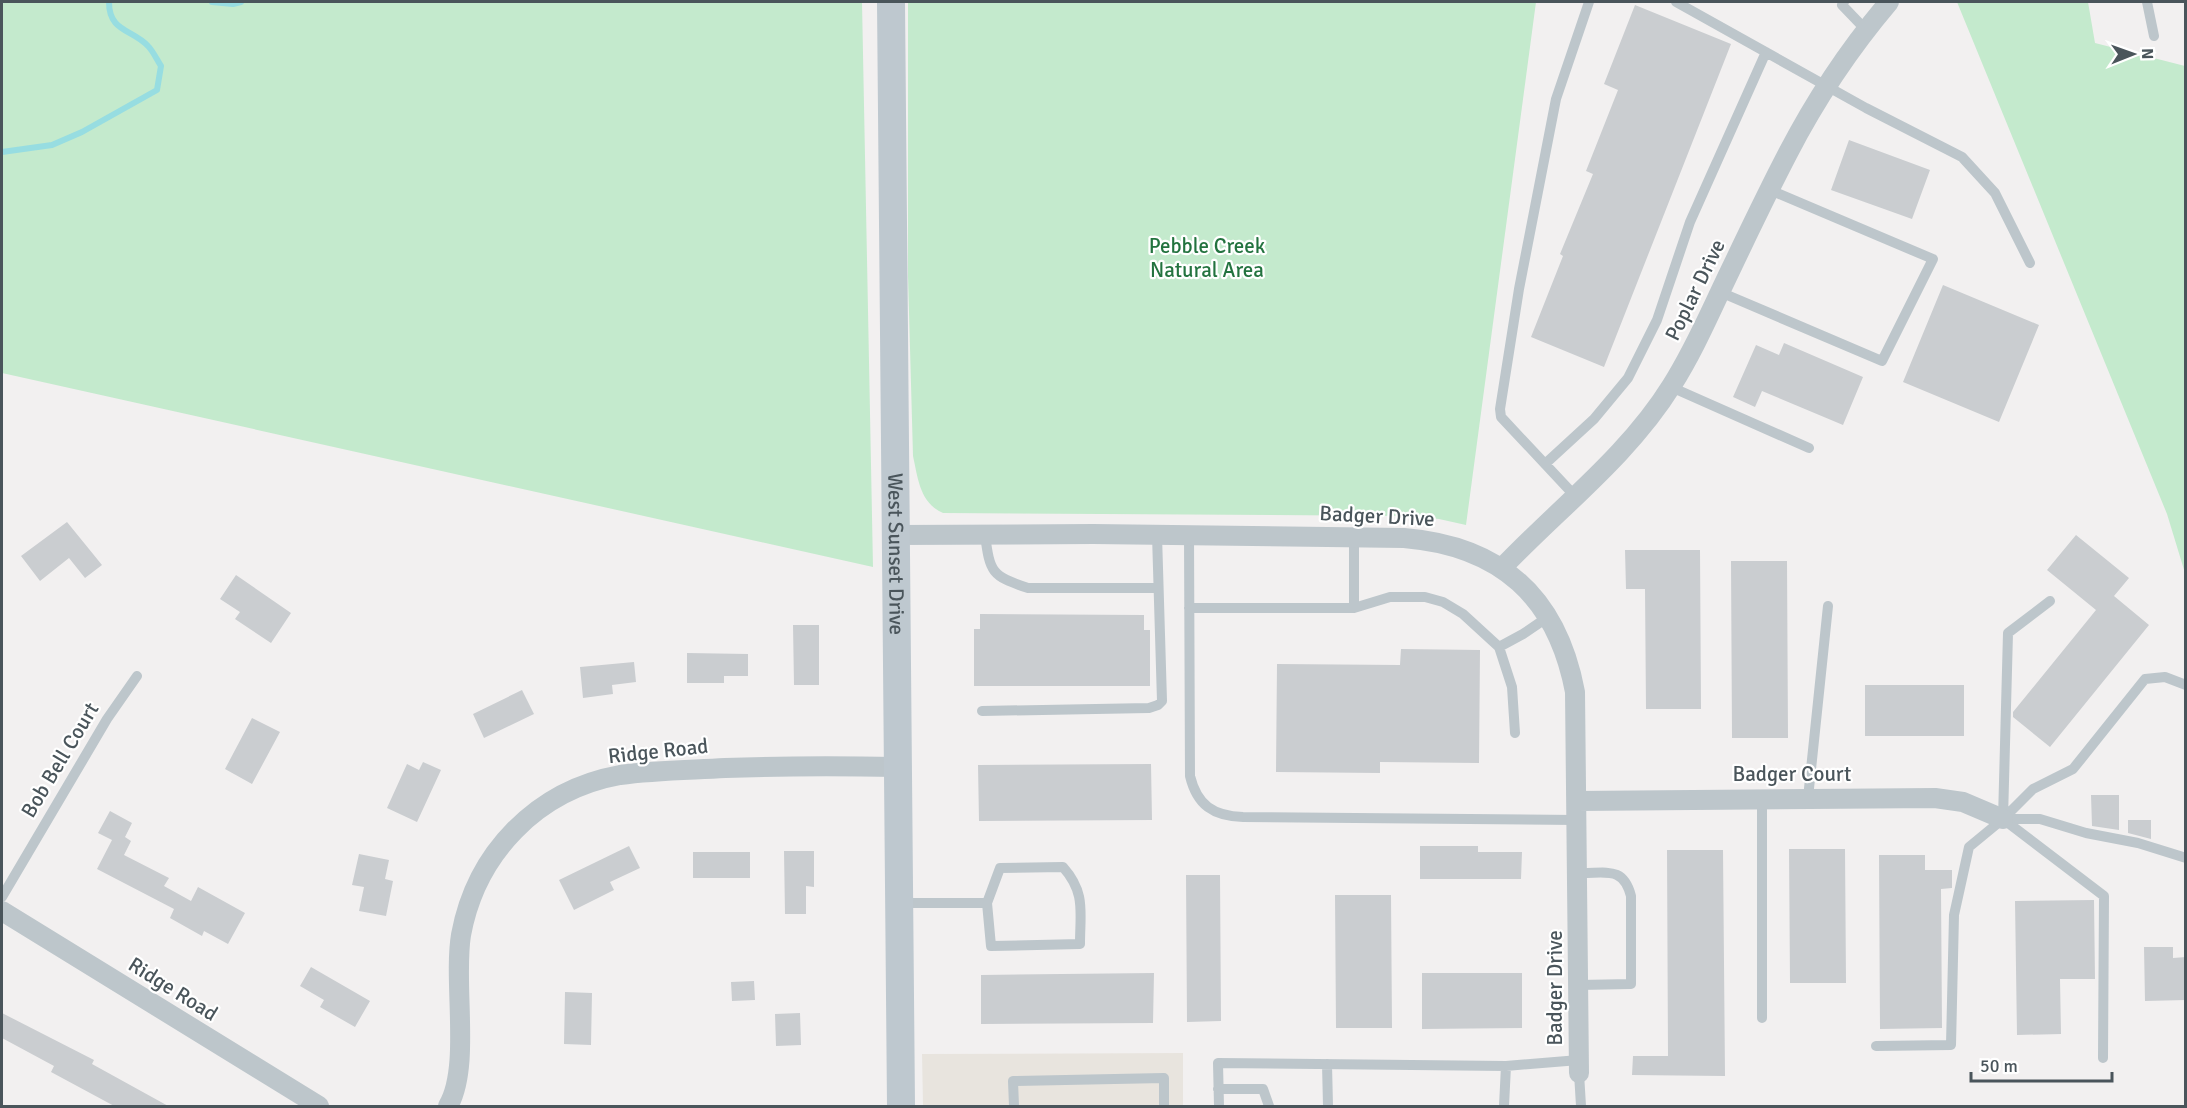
<svg xmlns="http://www.w3.org/2000/svg" width="2187" height="1108" font-family="Signika,sans-serif">
<rect width="100%" height="100%" fill="#f2f0f0"/>
<path fill="#e8e4de" d="M 1183,1053 L 1183,1106 L 923,1106 L 922,1054 Z"/>
<path fill="#c4eacd" d="M 2,2 L 862,2 L 873,567 L 2,373 Z
M 908,2 L 1536,2 L 1466,525 L 1439,519 L 1410,516 L 943,513 C 920,503 918,479 913,456 L 908,276 Z
M 1957,2 L 2088,2 L 2095,43 L 2185,66 L 2185,573 L 2167,514 Z"/>
<g fill="none" stroke-linecap="round" stroke-linejoin="round">
<path stroke="#97dde1" stroke-width="6" d="M 212,2 L 233,4 L 241,2
M 2,152 L 52,145 L 82,132 L 157,90 L 161,66 C 157,60 153,51 148,46 C 132,29 109,32 109,2"/>
</g>
<path fill="#cacdd0" d="M 1635,5 L 1731,44 L 1604,367 L 1531,337 L 1563,256 L 1560,254 L 1593,174 L 1586,171 L 1618,90 L 1604,84 Z
M 1849,140 L 1930,170 L 1912,219 L 1831,190 Z
M 1943,285 L 2039,325 L 1999,422 L 1903,382 Z
M 1784,343 L 1863,377 L 1843,425 L 1762,391 L 1755,407 L 1733,397 L 1756,345 L 1779,355 Z
M 67,522 L 102,565 L 85,578 L 69,558 L 40,581 L 21,556 Z
M 2076,535 L 2129,578 L 2114,596 L 2149,625 L 2050,747 L 2013,717 L 2013,712 L 2096,610 L 2047,570 Z
M 1625,550 L 1700,550 L 1701,709 L 1646,709 L 1645,589 L 1626,589 Z
M 1731,561 L 1787,561 L 1788,738 L 1732,738 Z
M 236,575 L 291,613 L 271,643 L 235,619 L 240,612 L 220,599 Z
M 980,614 L 1144,615 L 1144,630 L 1150,630 L 1150,686 L 974,686 L 974,629 L 980,629 Z
M 793,625 L 819,625 L 819,685 L 794,685 Z
M 1401,649 L 1480,650 L 1479,763 L 1380,762 L 1380,773 L 1276,772 L 1277,664 L 1400,665 Z
M 687,653 L 748,654 L 748,676 L 724,676 L 724,683 L 687,683 Z
M 634,662 L 636,682 L 612,685 L 613,694 L 583,698 L 580,667 Z
M 1865,685 L 1964,685 L 1964,736 L 1865,736 Z
M 522,690 L 534,714 L 484,738 L 473,714 Z
M 252,718 L 280,732 L 252,784 L 225,769 Z
M 423,762 L 441,770 L 417,822 L 387,808 L 407,764 L 419,770 Z
M 1151,764 L 1152,820 L 979,821 L 978,765 Z
M 2091,795 L 2119,795 L 2119,830 L 2092,826 Z
M 110,811 L 132,823 L 125,837 L 131,841 L 124,855 L 169,878 L 164,886 L 191,901 L 198,887 L 245,913 L 228,944 L 204,931 L 202,936 L 170,918 L 174,909 L 97,869 L 112,840 L 98,833 Z
M 2128,820 L 2151,820 L 2151,839 L 2128,833 Z
M 629,846 L 640,868 L 610,882 L 614,890 L 574,910 L 559,880 Z
M 1420,846 L 1478,846 L 1478,852 L 1522,852 L 1521,879 L 1420,879 Z
M 1789,849 L 1845,849 L 1846,983 L 1790,983 Z
M 1667,850 L 1723,850 L 1725,1076 L 1632,1075 L 1633,1056 L 1668,1056 Z
M 784,851 L 814,851 L 814,887 L 806,886 L 806,914 L 785,914 Z
M 693,852 L 750,852 L 750,878 L 693,878 Z
M 359,854 L 389,860 L 385,879 L 393,881 L 386,916 L 359,911 L 364,887 L 352,885 Z
M 1879,855 L 1925,855 L 1925,870 L 1952,870 L 1952,888 L 1941,889 L 1942,1028 L 1880,1029 Z
M 1186,875 L 1220,875 L 1221,1021 L 1187,1022 Z
M 1335,895 L 1391,895 L 1392,1028 L 1336,1028 Z
M 2094,900 L 2095,979 L 2060,979 L 2061,1034 L 2017,1035 L 2015,901 Z
M 2144,947 L 2173,947 L 2173,958 L 2186,957 L 2186,1000 L 2145,1001 Z
M 311,967 L 370,1001 L 355,1027 L 320,1007 L 324,1000 L 300,986 Z
M 1154,973 L 1153,1023 L 981,1024 L 981,975 Z
M 1422,973 L 1522,973 L 1522,1028 L 1422,1029 Z
M 754,981 L 755,1000 L 732,1001 L 731,982 Z
M 565,992 L 592,993 L 591,1045 L 564,1044 Z
M 2,1013 L 94,1060 L 92,1064 L 170,1107 L 116,1107 L 51,1072 L 54,1066 L 2,1038 Z
M 800,1013 L 801,1045 L 776,1046 L 775,1014 Z"/>
<g fill="none" stroke-linecap="round" stroke-linejoin="round">
<path stroke="#bdc6cb" stroke-width="10" d="M 1676,2 L 1866,108 L 1962,157 L 1995,193 L 2030,263
M 1844,2 L 1842,5 L 1866,30
M 2147,2 L 2154,36
M 1720,292 L 1882,361 L 1933,259 L 1770,190
M 1671,387 L 1809,448
M 1545,464 L 1594,419 L 1628,378 L 1657,320 L 1690,222 L 1766,52
M 1575,496 L 1501,417 L 1500,409 L 1519,289 L 1556,99 L 1589,2
M 985,535 C 990,572 991,576 1028,588 L 1158,588
M 1189,536 L 1190,776 C 1197,805 1213,816 1243,817 L 1577,820
M 1189,608 L 1354,608 L 1390,597 L 1425,597 L 1443,602 L 1463,614 L 1499,647 L 1523,634 L 1548,617
M 1354,608 L 1354,537
M 1499,647 L 1512,687 L 1515,733
M 982,711 L 1149,708 L 1158,705 L 1162,701 L 1157,535
M 1762,798 L 1762,1018
M 1808,798 L 1828,606
M 2003,819 L 2104,896 L 2103,1058
M 2003,819 L 2008,633 L 2050,601
M 2003,819 L 2040,819 L 2086,833 L 2138,843 L 2186,858
M 1578,873 C 1605,874 1623,865 1631,896 L 1631,984 L 1579,985
M 2,897 L 107,719 L 137,676
M 899,903 L 987,903 L 1000,868 L 1063,867 C 1086,893 1080,912 1080,944 L 991,946 L 987,903
M 1876,1046 L 1951,1045 L 1954,915 L 1969,847 L 2003,819 L 2033,789 L 2073,769 L 2145,679 L 2165,677 L 2186,685
M 1327,1064 L 1328,1106
M 1579,1073 L 1581,1106
M 1218,1089 L 1263,1089 L 1269,1106
M 1014,1106 L 1013,1081 L 1164,1078 L 1164,1106
M 1219,1106 L 1218,1063 L 1506,1066 L 1579,1060
M 1504,1106 L 1506,1066"/>
<path stroke="#bdc6cb" stroke-width="20" d="M 895,535 L 1093,534 L 1404,538 C 1501,546 1557,597 1575,692 L 1579,1073
M 1502,568 C 1559,508 1628,456 1672,385 C 1691,355 1705,324 1720,292 C 1742,246 1764,199 1788,153 C 1816,99 1850,48 1889,2
M 1577,801 L 1935,798 L 1963,802 L 2003,819
M 2,911 L 319,1106
M 448,1106 C 471,1067 453,983 461,935 C 476,853 537,790 620,775 C 655,770 690,770 725,768 C 782,766 840,766 897,767"/>
<path stroke="#bec8cf" stroke-width="28" id="s1" d="M 891,2 L 901,1106"/>
</g>
<g text-anchor="middle" stroke-width="4.5" stroke-linejoin="round" paint-order="stroke">
<g font-size="21" fill="#23733f" stroke="#fff">
<text x="1207" y="253">Pebble Creek<tspan x="1207" dy="24">Natural Area</tspan></text>
</g>
<g font-size="21" fill="#4a555b" stroke="#fff">
<text transform="translate(1695 290) rotate(-64)" y="7">Poplar Drive</text>
<text transform="translate(1377 516) rotate(3)" y="7">Badger Drive</text>
<text dy="7" stroke="none"><textPath href="#s1" startOffset="552">West Sunset Drive</textPath></text>
<text transform="translate(658 751) rotate(-6)" y="7">Ridge Road</text>
<text transform="translate(60 760) rotate(-59)" y="7">Bob Bell Court</text>
<text x="1792" y="781">Badger Court</text>
<text transform="translate(1555 988) rotate(-90)" y="7">Badger Drive</text>
<text transform="translate(173 989) rotate(32)" y="7">Ridge Road</text>
</g>
</g>
<rect width="2187" height="1108" fill="none" stroke="#4a555b" stroke-width="6"/>
<g transform="translate(2133 54) rotate(89)" stroke="#ffffff" stroke-width="4.5" paint-order="stroke">
<path d="M0-4.5L10 22L0 15L-10 22Z" fill="#4a555b"/>
<text y="-9" font-size="16" font-weight="bold" text-anchor="middle" fill="#4a555b">N</text>
</g>
<path d="M1971 1072v9h141v-9" fill="none" stroke="#4a555b" stroke-width="3"/>
<text x="1980" y="1072" font-size="18" fill="#4a555b" stroke="#ffffff" stroke-width="4.5" paint-order="stroke">50 m</text>
</svg>
